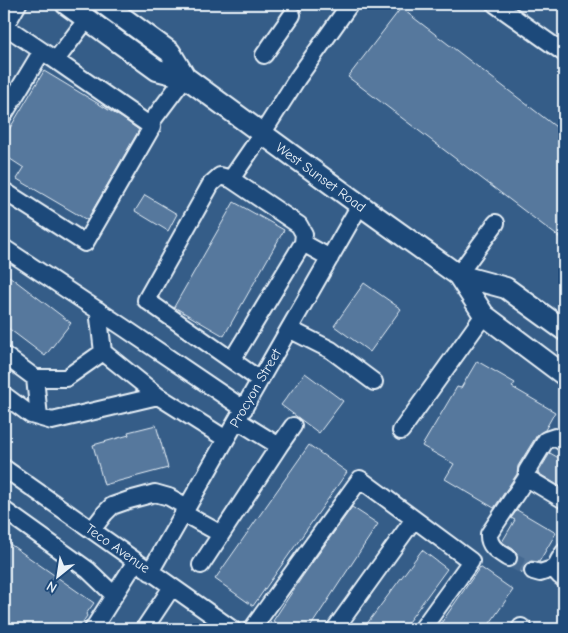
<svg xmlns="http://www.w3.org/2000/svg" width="568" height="633" font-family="'Comic Neue',sans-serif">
<rect width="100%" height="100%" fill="#27517f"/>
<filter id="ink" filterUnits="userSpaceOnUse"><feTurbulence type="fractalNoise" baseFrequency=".02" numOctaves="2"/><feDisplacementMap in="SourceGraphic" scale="10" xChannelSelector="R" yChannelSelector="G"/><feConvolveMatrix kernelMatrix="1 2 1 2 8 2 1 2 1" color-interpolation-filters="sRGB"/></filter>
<g filter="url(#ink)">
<path fill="#355d88" d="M 4,4 L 564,4 L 564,629 L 4,629 Z"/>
<path fill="#57789d" stroke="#e8f1f8" d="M 401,8 L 564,133 L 564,241 L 348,77 Z
M 44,71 L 122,118 L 139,130 L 87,220 L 17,179 L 24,168 L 4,155 L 4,138 Z
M 145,195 L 177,214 L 168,231 L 135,211 Z
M 234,202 L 284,230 L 224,336 L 174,307 Z
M 9,276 L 71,323 L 45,356 L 4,325 L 4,283 Z
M 364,283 L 401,309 L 370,352 L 334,326 Z
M 477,361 L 515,383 L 512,387 L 555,412 L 545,430 L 537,435 L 518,466 L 517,474 L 494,508 L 445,479 L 454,464 L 422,446 L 457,387 L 461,388 Z
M 305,373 L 343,401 L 319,433 L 281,405 Z
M 156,425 L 168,468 L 104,485 L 93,445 L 129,435 L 128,432 Z
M 309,445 L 347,472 L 253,606 L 215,579 Z
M 550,453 L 564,461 L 564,489 L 538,473 Z
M 352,507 L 378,524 L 309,629 L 285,629 L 273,621 L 302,577 Z
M 517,510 L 556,533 L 539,562 L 531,561 L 526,564 L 524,568 L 523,573 L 513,567 L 516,564 L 518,559 L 517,553 L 513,549 L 502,542 L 515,520 L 511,518 Z
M 4,540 L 94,603 L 86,614 L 87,616 L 78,629 L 4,629 Z
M 422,550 L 447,569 L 403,629 L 363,629 Z
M 480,567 L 513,590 L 486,629 L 437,629 Z"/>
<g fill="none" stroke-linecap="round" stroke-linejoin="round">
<path stroke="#446991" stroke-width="16" stroke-dasharray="16 8" stroke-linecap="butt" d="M 508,558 L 533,571"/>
<defs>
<path id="minor" d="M 495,4 L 564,53
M 4,28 L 18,4
M 264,55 L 292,15
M 56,60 L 87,19
M 4,114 L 42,51 L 5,26
M 149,125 L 185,77
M 231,179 L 262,134 L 297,79 L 350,4
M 4,191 L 85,243 L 152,127 L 42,51
M 4,248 L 123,327 L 244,409
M 458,275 L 496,223
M 98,310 L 103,352 L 158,396 L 226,439
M 289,329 L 331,350 L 374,382
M 4,355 L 35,378 L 66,378 L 103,352
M 232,360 L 303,243
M 35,378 L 39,417
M 260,380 L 146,300 L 211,184 L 220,176 L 231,179 L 299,225 L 304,234 L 303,243 L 330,258
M 4,395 L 31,415 L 52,421 L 158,396
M 401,431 L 484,315
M 564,443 L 555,437 L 546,440 L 527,471 L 527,477 L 532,481 L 564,500
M 279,446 L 293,426
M 4,468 L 232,629
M 4,510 L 88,570 L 114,595
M 183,513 L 221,534
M 92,530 L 105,513 L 112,506 L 129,500 L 155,493 L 169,497 L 187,507
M 564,552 C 557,563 550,570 564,579
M 508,558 C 499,552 488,547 489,534 L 527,477
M 201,565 L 279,446 L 237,420
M 533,571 L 540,573 L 555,568
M 150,572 L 360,205
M 93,629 L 136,561
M 144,629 L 172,587
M 252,629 L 360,479 L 471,561 L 422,629
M 335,629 L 414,519
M 520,629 L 521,627 L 524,629"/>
<path id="major" d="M 66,4 L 157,70 L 185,77 L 360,205 L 458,275 L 506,288 L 564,330
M 104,4 L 170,52 L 185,77
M 458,275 L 484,315 L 564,375"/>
</defs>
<use href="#minor" stroke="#e8f1f8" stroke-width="20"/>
<use href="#major" stroke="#e8f1f8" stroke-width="24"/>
<use href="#minor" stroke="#1f4a7a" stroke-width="16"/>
<use href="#major" stroke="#1f4a7a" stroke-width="20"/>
</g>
</g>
<g text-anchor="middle" stroke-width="4" stroke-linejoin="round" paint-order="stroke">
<g font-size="14" fill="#e8f1f8" stroke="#1f4a7a">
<text transform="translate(321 177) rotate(36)" y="5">West Sunset Road</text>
<text transform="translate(255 388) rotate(-60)" y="5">Procyon Street</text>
<text transform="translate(118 548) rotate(35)" y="5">Teco Avenue</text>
</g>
</g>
<rect width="568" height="633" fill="none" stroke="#1f4a7a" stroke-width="20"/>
<rect x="10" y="10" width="548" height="613" fill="none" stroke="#e8f1f8" stroke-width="2" filter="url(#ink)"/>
<g transform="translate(58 576) rotate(210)" stroke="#1f4a7a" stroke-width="4" paint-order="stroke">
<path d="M0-4L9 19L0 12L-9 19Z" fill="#e8f1f8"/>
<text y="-8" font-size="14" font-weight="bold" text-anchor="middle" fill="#e8f1f8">N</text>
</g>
</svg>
